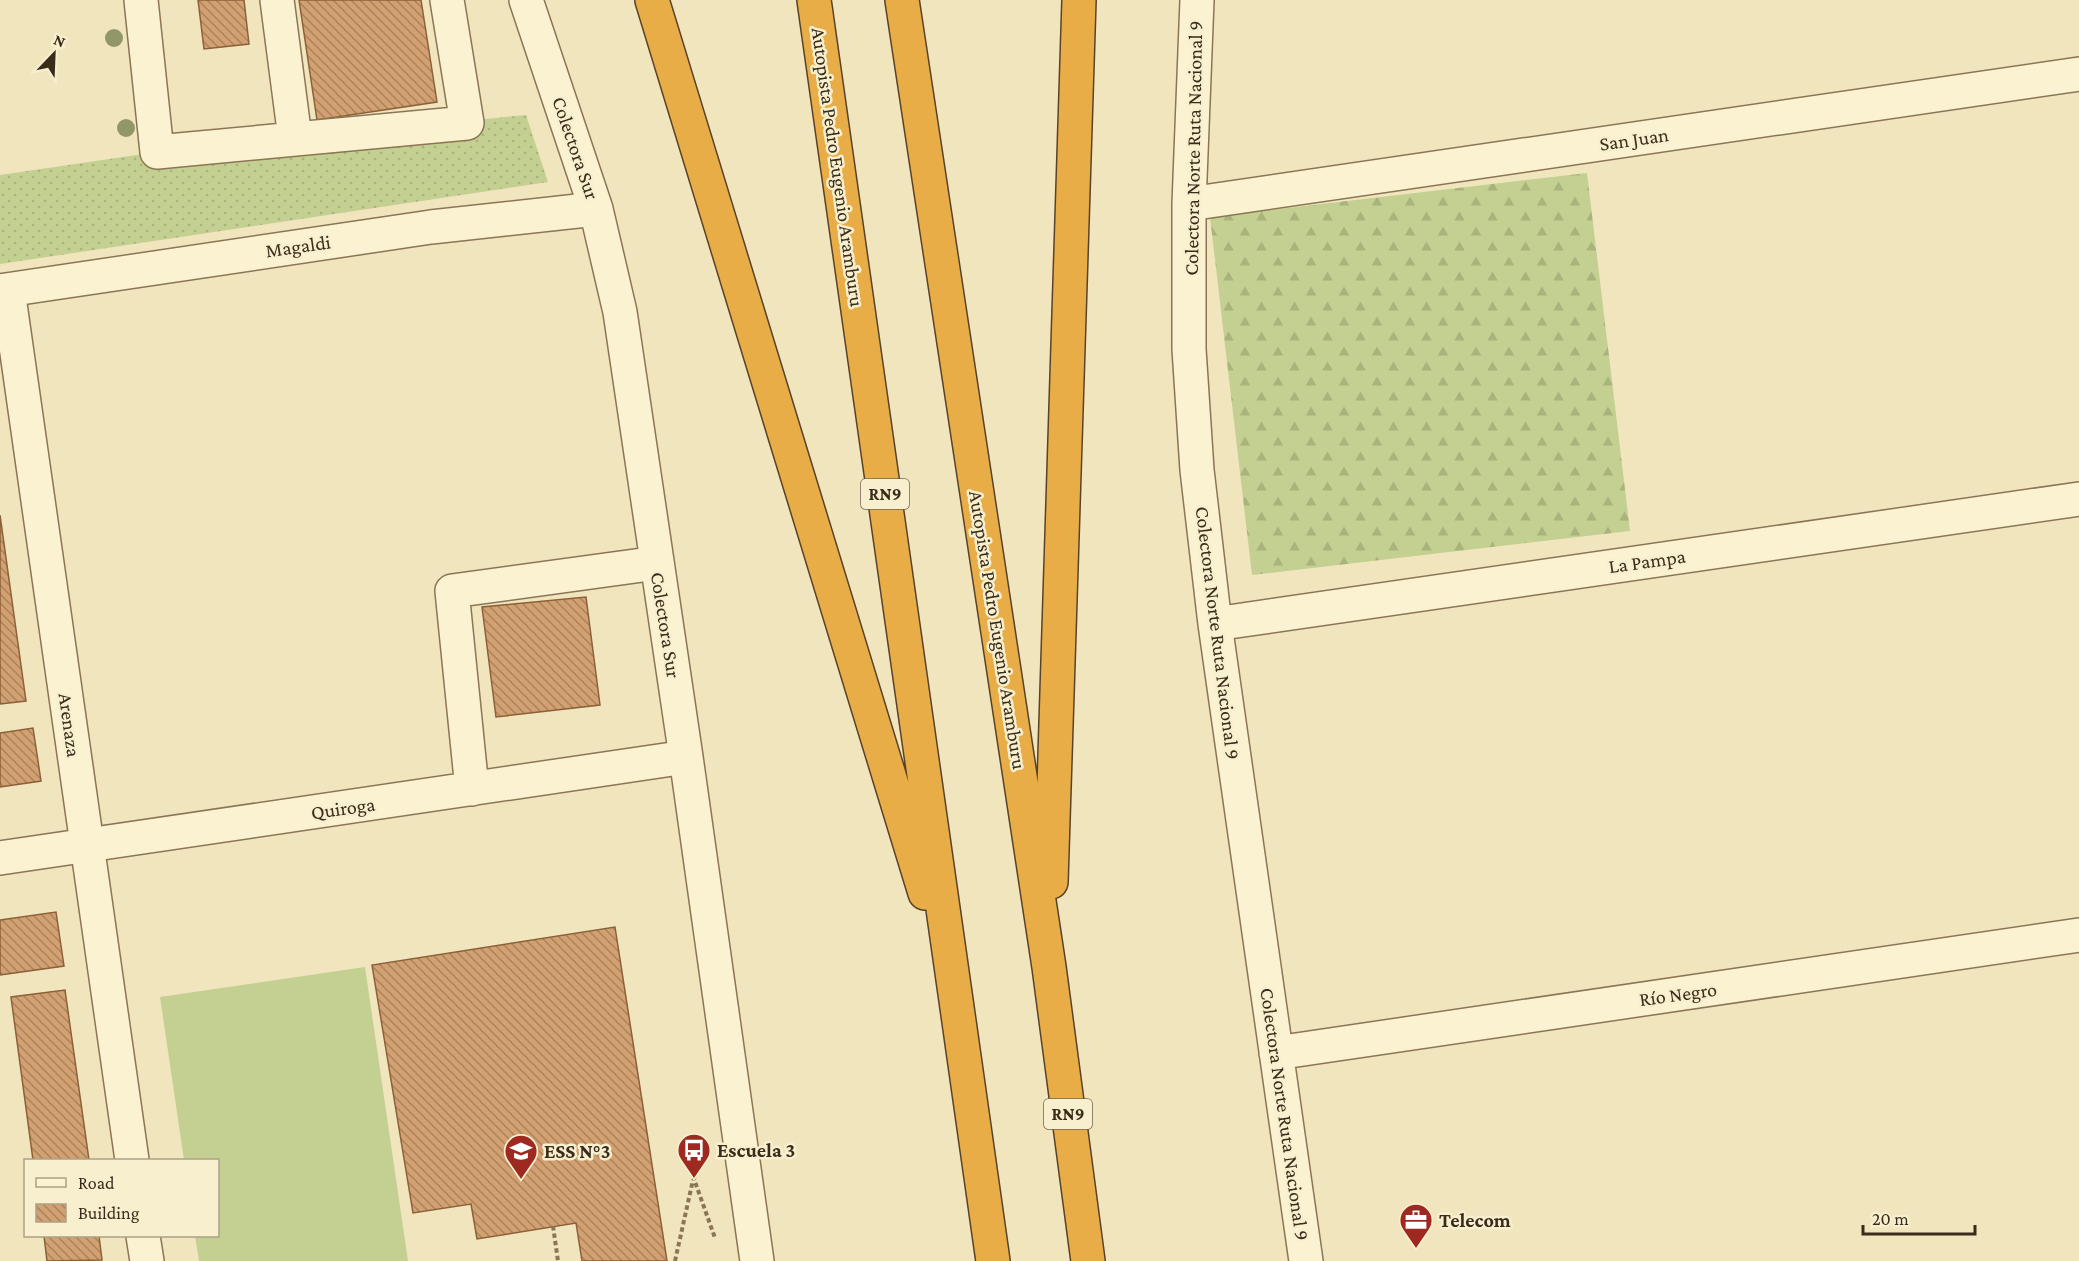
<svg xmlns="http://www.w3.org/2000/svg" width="2079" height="1261" font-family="'Crimson Pro',serif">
<defs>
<pattern id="grass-dots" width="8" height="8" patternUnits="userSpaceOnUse" patternTransform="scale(1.5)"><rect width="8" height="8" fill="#c4d091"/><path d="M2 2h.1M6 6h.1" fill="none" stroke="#a9b37c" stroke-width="1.8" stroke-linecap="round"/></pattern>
<pattern id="forest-firs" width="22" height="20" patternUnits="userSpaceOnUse" patternTransform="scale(1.5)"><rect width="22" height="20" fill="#c4d091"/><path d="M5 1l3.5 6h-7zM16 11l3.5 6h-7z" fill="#a9b37c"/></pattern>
<pattern id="building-back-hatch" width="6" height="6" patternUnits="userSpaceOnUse" patternTransform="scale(1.5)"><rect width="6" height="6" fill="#d2a071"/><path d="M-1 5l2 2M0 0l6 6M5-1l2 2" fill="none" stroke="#ab835c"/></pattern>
</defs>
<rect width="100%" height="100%" fill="#f1e5be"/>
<path fill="url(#grass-dots)" d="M 526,115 L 548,182 L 0,264 L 0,175 L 157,152 Z"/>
<path fill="url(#forest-firs)" d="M 1587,173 L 1630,531 L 1252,575 L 1210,217 Z"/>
<path fill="#c4d091" d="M 365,967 L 408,1261 L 199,1261 L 195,1236 L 218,1236 L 218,1160 L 184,1160 L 160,997 Z"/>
<path fill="url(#building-back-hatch)" stroke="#8c6039" stroke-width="1.5" d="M 198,0 L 244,0 L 249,44 L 204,49 Z
M 299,0 L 421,0 L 437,102 L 317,120 Z
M 0,515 L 26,701 L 0,704 Z
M 586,597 L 600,705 L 496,717 L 482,607 Z
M 33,728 L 41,781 L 0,787 L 0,733 Z
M 56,912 L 64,966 L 0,975 L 0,920 Z
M 615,927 L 667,1261 L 582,1261 L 576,1223 L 477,1239 L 471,1204 L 413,1213 L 372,965 Z
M 65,990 L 89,1160 L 33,1160 L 11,997 Z
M 44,1236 L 99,1236 L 102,1260 L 47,1261 Z"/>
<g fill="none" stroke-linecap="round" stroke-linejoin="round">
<defs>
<path id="minor" d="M 141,0 L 157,152 L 467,123 L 447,0
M 277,0 L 295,138
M 526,0 L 596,209 L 620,312 L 686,757 L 757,1261
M 1197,0 L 1189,204 L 1189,349 L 1197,470 L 1215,624 L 1306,1261
M 1189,204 L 2079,74
M 8,290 L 132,1160
M 0,291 L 431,227 L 596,209
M 1215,624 L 2079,499
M 472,789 L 452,591 L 657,563
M 0,858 L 686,757
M 1276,1053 L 2079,935
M 143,1236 L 147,1261"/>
<path id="highway" d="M 652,0 L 925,893
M 814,0 L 993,1261
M 902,0 L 1049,967 L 1088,1261
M 1051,882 L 1079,0"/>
</defs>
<use href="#minor" stroke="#8b7555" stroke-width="36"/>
<use href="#highway" stroke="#58432a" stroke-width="36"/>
<path stroke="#8b7555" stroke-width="4" stroke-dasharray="4.5 3" stroke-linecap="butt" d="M 702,1139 L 694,1179 L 715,1238
M 553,1226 L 558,1261
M 675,1261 L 693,1180"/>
<use href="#minor" stroke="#fbf2d2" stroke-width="33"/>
<use href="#highway" stroke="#e8ad47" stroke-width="33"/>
</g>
<g fill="#929767">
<circle cx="114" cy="38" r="9"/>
<circle cx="126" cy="128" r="9"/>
</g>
<defs>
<symbol id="bus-pin" viewBox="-11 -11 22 30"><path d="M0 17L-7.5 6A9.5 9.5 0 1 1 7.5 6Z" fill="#9e2921" stroke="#f8efce"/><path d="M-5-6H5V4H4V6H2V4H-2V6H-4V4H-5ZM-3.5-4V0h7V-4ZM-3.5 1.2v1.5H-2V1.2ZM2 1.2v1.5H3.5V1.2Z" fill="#fff"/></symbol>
<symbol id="school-pin" viewBox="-11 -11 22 30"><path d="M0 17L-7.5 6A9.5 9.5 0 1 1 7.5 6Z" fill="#9e2921" stroke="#f8efce"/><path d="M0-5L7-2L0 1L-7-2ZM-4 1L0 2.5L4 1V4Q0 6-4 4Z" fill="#fff"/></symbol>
<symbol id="office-pin" viewBox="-11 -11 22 30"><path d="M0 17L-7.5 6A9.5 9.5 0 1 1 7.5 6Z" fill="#9e2921" stroke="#f8efce"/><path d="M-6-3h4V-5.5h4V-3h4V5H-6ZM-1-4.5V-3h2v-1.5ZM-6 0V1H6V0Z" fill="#fff"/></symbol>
</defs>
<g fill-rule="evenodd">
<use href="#bus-pin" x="675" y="1131" width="38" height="52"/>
<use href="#school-pin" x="502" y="1132" width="38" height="52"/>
<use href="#office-pin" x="1397" y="1201" width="38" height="52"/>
</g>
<g text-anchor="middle" stroke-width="5" stroke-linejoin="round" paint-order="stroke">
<g fill="#f8efce" stroke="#726651" stroke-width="1.5">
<rect x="861" y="479" width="48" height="30" rx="4.5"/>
<rect x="1044" y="1099" width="48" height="30" rx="4.5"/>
</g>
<g font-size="18" font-weight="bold" fill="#392c1b">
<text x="885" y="500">RN9</text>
<text x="1068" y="1120">RN9</text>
</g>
<g font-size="20" fill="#392c1b" stroke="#f8efce">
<text transform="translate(1634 139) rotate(-8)" y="7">San Juan</text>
<text transform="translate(576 148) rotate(71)" y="7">Colectora Sur</text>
<text transform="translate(1193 148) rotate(-89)" y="7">Colectora Norte Ruta Nacional 9</text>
<text transform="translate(838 167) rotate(82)" y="7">Autopista Pedro Eugenio Aramburu</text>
<text transform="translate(298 246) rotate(-8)" y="7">Magaldi</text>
<text transform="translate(1647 561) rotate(-8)" y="7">La Pampa</text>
<text transform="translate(666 625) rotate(81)" y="7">Colectora Sur</text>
<text transform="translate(998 630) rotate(81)" y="7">Autopista Pedro Eugenio Aramburu</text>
<text transform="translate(1218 633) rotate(83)" y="7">Colectora Norte Ruta Nacional 9</text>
<text transform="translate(70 725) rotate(82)" y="7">Arenaza</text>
<text transform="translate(343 808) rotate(-8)" y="7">Quiroga</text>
<text transform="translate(1678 994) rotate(-8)" y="7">Río Negro</text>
<text transform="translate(1285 1114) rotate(82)" y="7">Colectora Norte Ruta Nacional 9</text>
</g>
<g font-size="20" font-weight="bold" fill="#392c1b" stroke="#f8efce" text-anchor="start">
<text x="717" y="1157">Escuela 3</text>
<text x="544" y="1158">ESS N°3</text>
<text x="1439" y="1227">Telecom</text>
</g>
</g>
<rect x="24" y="1159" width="195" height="78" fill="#f8efce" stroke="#aca186" stroke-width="1.5"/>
<rect x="36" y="1178" width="30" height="9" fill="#fbf2d2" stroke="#aca186" stroke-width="1.5"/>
<text x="78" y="1189" font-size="18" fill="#392c1b">Road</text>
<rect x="36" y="1204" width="30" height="18" fill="url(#building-back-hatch)" stroke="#aca186" stroke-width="1.5"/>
<text x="78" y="1219" font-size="18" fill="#392c1b">Building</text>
<g transform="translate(54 54) rotate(23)" stroke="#f8efce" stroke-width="4.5" paint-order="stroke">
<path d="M0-4.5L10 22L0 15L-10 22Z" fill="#392c1b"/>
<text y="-9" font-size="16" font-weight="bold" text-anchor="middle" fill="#392c1b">N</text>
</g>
<path d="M1863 1225v9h112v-9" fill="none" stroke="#392c1b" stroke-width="3"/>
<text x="1872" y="1225" font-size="18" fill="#392c1b" stroke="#f8efce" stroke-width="4.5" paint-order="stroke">20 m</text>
</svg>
